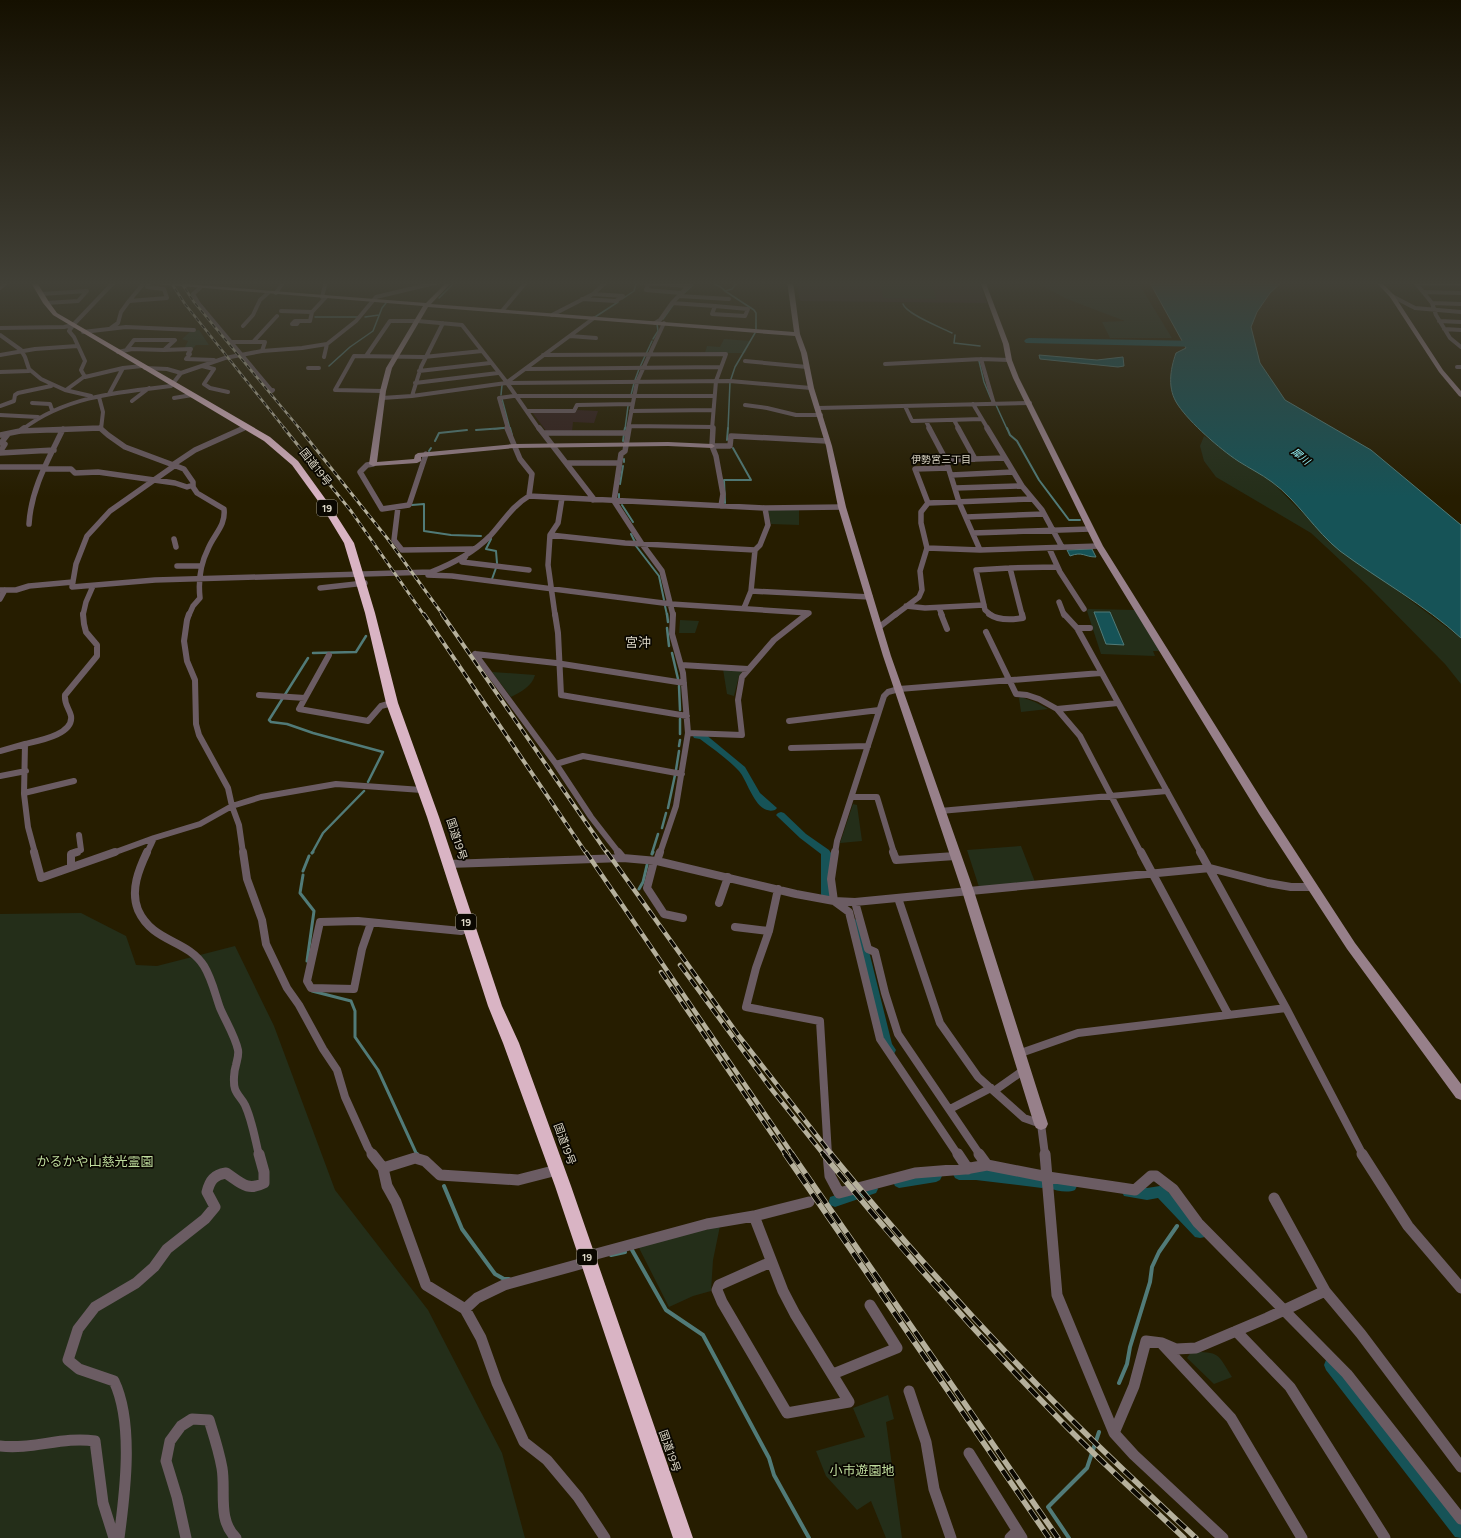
<svg xmlns="http://www.w3.org/2000/svg" width="1461" height="1538" font-family="Figtree,'Noto Sans JP',sans-serif">
<rect width="100%" height="100%" fill="#261d00"/>
<path fill="#33201d" d="M 796,281 L 979,281 L 987,303 L 800,301 Z
M 577,410 L 598,411 L 594,423 L 573,422 L 572,432 L 547,432 L 532,412 L 576,412 Z"/>
<path fill="#242e19" d="M 880,281 L 932,281 L 936,299 L 883,298 Z
M 1033,281 L 1137,281 L 1172,338 L 1110,338 L 1102,322 L 1125,321 L 1067,299 Z
M 199,330 L 209,345 L 196,345 L 192,349 L 184,349 L 188,341 L 182,339 L 191,331 Z
M 724,339 L 751,341 L 745,353 L 705,353 L 707,346 L 720,347 Z
M 1204,436 L 1212,441 L 1236,460 L 1272,482 L 1339,550 L 1375,574 L 1461,638 L 1461,684 L 1445,664 L 1369,587 L 1311,533 L 1216,477 L 1204,461 L 1200,446 Z
M 799,509 L 799,525 L 771,524 L 768,510 Z
M 1088,609 L 1136,610 L 1160,651 L 1153,651 L 1155,656 L 1101,654 L 1087,611 Z
M 680,620 L 699,621 L 695,633 L 679,633 Z
M 723,669 L 741,670 L 742,672 L 739,676 L 734,696 L 727,694 Z
M 492,672 L 535,675 C 532,686 521,692 511,697 Z
M 1021,697 L 1035,702 L 1048,709 L 1021,712 L 1019,698 Z
M 853,804 L 857,805 L 862,841 L 840,843 Z
M 1021,846 L 1035,882 L 979,887 L 967,850 Z
M 81,913 L 126,936 L 136,965 L 157,966 L 235,946 L 274,1026 L 335,1190 L 428,1310 L 502,1453 L 525,1538 L 0,1538 L 0,914 Z
M 720,1226 L 713,1260 L 711,1291 L 693,1296 L 669,1307 L 638,1246 Z
M 1191,1352 C 1220,1352 1217,1353 1232,1377 L 1214,1384 L 1187,1358 Z
M 888,1395 L 894,1419 L 886,1422 L 902,1538 L 886,1538 L 871,1501 L 857,1510 L 826,1476 L 816,1451 L 865,1437 L 853,1408 Z"/>
<path fill="#165357" stroke="#517b78" d="M 1149,281 L 1283,281 L 1270,293 L 1257,312 L 1251,327 L 1260,363 L 1277,388 L 1285,400 L 1371,450 L 1461,525 L 1461,638 C 1425,605 1379,580 1340,551 C 1315,531 1298,501 1272,482 C 1261,474 1249,468 1238,461 C 1220,449 1190,423 1178,405 C 1167,389 1170,370 1176,353 L 1186,348 Z
M 1039,355 L 1097,360 L 1123,357 L 1124,366 L 1118,367 L 1040,359 Z
M 1092,549 L 1096,557 C 1084,557 1083,551 1070,556 L 1067,550 Z
M 1094,612 L 1110,612 L 1124,645 L 1106,644 Z"/>
<g fill="none" stroke-linecap="round" stroke-linejoin="round">
<path stroke="#517b78" stroke-width="1.5" d="M 738,281 L 732,289 L 725,291 L 754,310 L 756,313 L 756,329
M 714,284 L 721,287 L 725,291
M 683,294 L 693,285
M 439,298 L 456,281
M 622,299 L 634,291 L 636,284
M 903,304 C 906,314 942,328 952,333
M 315,317 L 358,317
M 365,317 L 379,315
M 595,317 L 618,302
M 663,319 L 673,305
M 955,335 L 954,343 L 980,346
M 653,339 L 658,331 L 657,324
M 646,354 L 652,341
M 979,361 L 984,382 L 991,399
M 329,366 L 350,347 L 373,331 L 382,308 L 386,303
M 640,367 L 645,356
M 731,379 L 735,367 L 755,333
M 635,380 L 639,369
M 501,395 L 502,385
M 631,395 L 634,383
M 502,399 L 510,429
M 996,405 L 1007,429
M 494,429 L 504,428
M 625,429 L 628,406
M 728,429 L 730,382"/>
<path stroke="#517b78" stroke-width="2" d="M 510,428 L 512,435
M 1007,428 L 1010,435 L 1017,441 L 1039,480 L 1069,520 L 1080,520
M 476,430 L 504,428
M 624,432 L 625,428
M 727,440 L 728,428
M 435,441 L 439,433 L 467,430
M 623,441 L 624,434
M 429,451 L 431,448
M 624,459 L 624,462
M 620,484 L 623,466
M 619,494 L 619,500
M 725,503 L 724,480 L 751,480 L 733,448
M 412,505 L 424,504 L 424,531 L 451,535 L 481,536
M 622,505 L 633,522
M 631,534 L 635,542
M 491,539 L 486,549 L 496,551 L 497,563
M 636,546 L 659,576 L 664,600
M 492,579 L 496,568
M 665,606 L 667,615"/>
<path stroke="#517b78" stroke-width="2.5" d="M 667,614 L 668,622
M 667,628 L 669,646
M 313,653 L 356,652 L 366,636
M 672,653 L 678,679
M 308,658 L 269,720 L 271,722 L 287,724 L 313,733 L 383,752 L 368,782
M 679,686 L 680,710
M 680,719 L 680,734
M 679,746 L 680,740
M 676,770 L 679,751
M 668,808 L 675,775
M 662,828 L 666,813
M 312,853 L 323,833 L 364,791
M 652,853 L 658,834"/>
<path stroke="#517b78" stroke-width="3" d="M 312,853 L 313,852
M 652,854 L 653,852
M 303,871 L 309,856
M 303,875 L 300,893 L 314,911 L 307,961
M 639,889 L 643,882 L 647,865
M 312,991 L 351,1001 L 355,1011 L 355,1037 L 378,1070 L 417,1155"/>
<path stroke="#517b78" stroke-width="4" d="M 417,1154 L 418,1156
M 444,1186 L 462,1229 L 495,1274 L 504,1279 L 509,1279
M 632,1250 L 666,1310 L 703,1335 L 769,1458 L 774,1475 L 809,1538
M 611,1255 L 625,1252
M 1119,1383 L 1127,1364 L 1130,1347 L 1150,1282 L 1152,1267 L 1159,1252 L 1177,1226
M 1069,1538 L 1048,1507 L 1087,1468 L 1099,1432"/>
<path fill="#165357" fill-rule="evenodd" d="M 702,733 L 705,734 L 745,767 L 760,793 L 777,808 L 775,810 C 756,816 748,781 739,771 C 728,759 713,749 700,739 L 694,738 L 693,736 L 694,734 Z
M 781,812 L 784,813 L 806,834 L 829,850 L 831,853 L 831,894 L 830,897 L 826,898 L 822,897 L 821,894 L 821,854 L 800,838 L 778,817 L 776,815 L 778,813 Z
M 857,919 L 861,920 L 862,923 L 892,1044 L 896,1050 L 894,1054 L 890,1055 L 886,1054 L 881,1045 L 852,923 L 853,920 Z
M 959,1168 L 976,1168 L 1042,1176 L 1046,1178 L 1048,1181 C 1054,1176 1068,1179 1075,1182 L 1077,1186 L 1075,1190 C 1068,1193 1056,1191 1049,1188 L 1047,1185 L 1042,1188 L 976,1180 L 959,1180 L 955,1178 L 953,1174 L 955,1170 Z
M 936,1170 L 940,1172 L 942,1176 L 940,1180 L 936,1182 L 899,1188 L 895,1186 L 893,1182 L 895,1178 L 899,1176 Z
M 872,1183 L 876,1185 L 878,1189 L 876,1193 L 835,1207 L 830,1205 L 829,1201 L 830,1197 Z
M 1128,1186 L 1147,1188 L 1160,1186 L 1164,1188 L 1205,1227 L 1207,1232 L 1205,1237 L 1200,1238 L 1195,1237 L 1158,1198 L 1147,1200 L 1124,1196 L 1122,1192 L 1124,1188 Z
M 1331,1358 L 1336,1360 L 1461,1518 L 1461,1538 L 1455,1537 L 1326,1370 L 1324,1365 L 1326,1360 Z"/>
<path fill="#165357" fill-rule="evenodd" d="M 1029,338 L 1204,341 L 1209,344 L 1204,347 L 1026,343 L 1024,341 L 1026,339 Z"/>
<path stroke="#6b5c63" stroke-width="4" d="M 115,281 L 74,324 L 69,331 L 74,337 L 85,361 L 81,370 L 85,377 L 123,368
M 624,281 L 688,286
M 1414,281 L 1432,303 L 1436,315 L 1450,338 L 1461,347
M 649,283 L 646,290 L 681,293
M 1415,283 L 1461,284
M 185,286 L 192,281
M 0,288 L 9,281
M 200,288 L 193,294 L 199,304 L 272,391 L 273,390
M 1424,292 L 1461,293
M 276,293 L 284,281
M 41,294 L 87,291 L 78,301 L 46,303
M 679,296 L 729,299
M 1392,296 L 1415,308 L 1461,312
M 322,297 L 326,281
M 582,299 L 616,301 L 623,296 L 593,294
M 129,301 L 144,283
M 672,303 L 715,306
M 1432,303 L 1461,304
M 715,306 L 748,309 L 745,316 L 712,314 Z
M 281,311 L 312,312
M 502,311 L 527,281
M 552,315 L 593,294 L 607,281
M 295,321 L 299,321 L 297,324 L 292,324 Z
M 299,321 L 310,321 L 312,312 L 326,297
M 1439,321 L 1461,322
M 655,323 L 660,320 L 672,303 L 693,281
M 243,326 L 253,315 L 260,300 L 268,293
M 0,328 L 64,327 L 73,325
M 111,328 L 118,323 L 121,312 L 129,301 L 167,298 L 164,289 L 147,287 L 149,284
M 1444,329 L 1461,330
M 83,332 L 126,327 L 194,330
M 0,335 L 21,350 L 25,357 L 29,369 L 41,379 L 65,390 L 91,396
M 570,336 L 596,338
M 230,342 L 265,342 L 262,351
M 253,342 L 277,316
M 164,350 L 191,349 L 188,354 L 190,354 L 186,359 L 214,360
M 118,352 L 132,349 L 164,350 L 175,340 L 134,340 L 127,349
M 0,355 L 35,349 L 77,346
M 543,355 L 726,354 L 716,381 L 712,429
M 366,356 L 390,321 L 418,321 L 462,325 L 505,380 L 539,429
M 324,357 L 327,344
M 981,359 L 994,404
M 745,361 L 807,367
M 885,364 L 981,359 L 1009,360
M 202,366 L 214,369 L 204,384 L 210,388 L 228,392
M 1457,367 L 1461,367
M 145,368 L 167,369 L 181,373
M 308,368 L 319,368
M 526,369 L 721,367
M 419,371 L 490,363
M 0,372 L 29,371
M 415,383 L 498,373
M 506,383 L 594,318
M 66,390 L 85,376
M 383,391 L 335,390 L 354,356 L 424,357 L 482,351
M 109,394 L 123,368 L 142,366
M 412,396 L 421,367 L 443,323
M 99,397 L 103,412 L 101,429
M 174,398 L 192,395
M 382,398 L 412,396 L 506,383 L 730,381 L 811,388
M 132,401 L 149,388
M 32,403 L 50,404 L 52,410
M 973,404 L 988,429
M 745,405 L 767,408 L 796,415 L 821,415
M 0,406 L 14,401 L 15,395 L 18,393 L 51,386
M 905,406 L 912,421 L 982,419
M 818,408 L 1030,403
M 527,411 L 574,411 L 577,405 L 632,404
M 631,411 L 713,410
M 0,415 L 38,417
M 954,420 L 959,429
M 926,421 L 930,429
M 629,426 L 713,427
M 23,429 C 66,396 119,392 171,386 L 181,373 L 225,358 L 262,351 L 302,348 L 327,344 L 356,321 L 376,297 L 443,281
M 81,429 L 100,428
M 242,429 L 246,427
M 508,429 L 499,398 L 513,396 L 714,396
M 628,429 L 637,382 L 664,323"/>
<path stroke="#6b5c63" stroke-width="5.5" d="M 100,428 L 108,435 L 125,447 L 184,469 L 193,482 L 193,487 L 197,493 L 224,509 C 226,526 214,534 208,549 C 200,565 198,580 200,598 L 193,606 L 189,615
M 507,428 L 520,459 L 532,474 L 529,496
M 539,428 L 593,498 L 593,500
M 629,428 L 625,451 L 621,454 L 614,501 L 642,544 L 662,571 L 673,615
M 713,428 L 712,446 L 716,456 L 723,494 L 721,506
M 929,428 L 946,460 L 959,502 L 980,550
M 958,428 L 975,459
M 987,428 L 1022,486 L 1042,510 L 1062,547
M 20,431 L 24,428
M 543,433 L 628,433
M 0,435 L 20,431 L 100,428
M 712,446 L 730,446 L 731,436 L 827,441
M 0,452 L 5,444 L 1,443 L 8,434
M 0,453 L 54,450
M 946,460 L 1004,458
M 567,463 L 619,463
M 174,464 L 195,450 L 244,428
M 373,464 L 367,465 L 360,472 L 382,509 L 409,505 L 426,454
M 174,466 L 110,511 L 87,536 L 76,564 L 72,587 L 155,580 L 431,572 C 452,564 474,552 490,536 C 503,522 512,506 529,496 L 765,508 L 842,507
M 0,467 L 45,467
M 43,469 L 71,469 L 75,473 L 98,472 L 175,483 L 187,487 L 193,485
M 951,475 L 1013,472
M 955,488 L 1022,486
M 928,503 L 1032,499
M 398,507 L 394,540 L 402,550 L 472,549
M 966,517 L 1044,514
M 29,524 C 31,489 48,460 63,429
M 973,533 L 1090,529
M 550,535 L 625,543 L 755,550
M 174,539 L 176,547
M 927,548 L 980,550 L 1099,546
M 1049,548 L 1060,572 L 1084,609
M 467,554 L 462,562 L 529,570
M 177,566 L 201,566
M 1010,568 L 1022,615
M 1010,568 L 1057,567
M 428,575 L 452,576 L 671,604 L 809,613 L 806,615
M 320,588 L 365,583
M 0,590 L 16,590 L 29,586 L 73,582
M 751,591 L 870,597
M 0,599 L 5,590
M 1059,602 L 1064,615
M 906,606 L 925,608 L 984,605
M 744,608 L 751,591 L 755,550 L 760,545 L 768,525 L 765,508
M 939,608 L 942,615
M 83,615 L 86,602 L 93,586
M 555,615 L 548,565 L 550,535 L 558,523 L 562,498
M 895,615 L 919,597 L 922,590 L 920,571 L 927,548 L 921,523 L 921,512 L 928,503 L 915,469 L 948,468
M 991,615 L 985,610 L 976,570 L 1010,568"/>
<path stroke="#6b5c63" stroke-width="6" d="M 189,614 L 187,620 L 184,641 L 187,661 L 195,680 L 196,724 L 199,735 L 228,788 L 232,806 L 239,825 L 243,853
M 555,614 L 558,633 L 561,695 L 687,716
M 941,614 L 947,629
M 989,614 C 999,621 1012,620 1023,618 L 1022,614
M 1064,614 L 1077,628 L 1201,853
M 878,628 L 896,614
M 1077,628 L 1090,628
M 986,632 L 1016,694 L 1027,695 L 1039,699 L 1057,709 L 1080,736 L 1141,853
M 475,654 L 556,764 L 591,817 L 619,853
M 475,654 L 556,663 L 684,683
M 329,655 L 299,709 L 368,721 L 381,706 L 392,703
M 681,665 L 748,669
M 259,695 L 305,698
M 1057,709 L 1118,703
M 789,721 L 879,710
M 688,733 L 742,735 L 738,700 L 742,677 L 774,640 L 807,614
M 791,748 L 868,746
M 0,751 L 25,744
M 556,764 L 583,756 L 682,774
M 0,776 L 26,771
M 24,793 L 74,781
M 852,797 L 877,797 L 894,853
M 940,811 L 1167,791
M 35,853 L 28,827 L 24,794 L 25,744 C 37,741 74,735 71,716 C 69,708 64,704 65,695 L 97,656 L 97,645 L 86,632 L 84,624 L 83,614
M 74,853 L 81,850 L 79,835
M 113,853 L 154,838
M 147,853 L 154,838 L 200,824 L 232,806 L 261,797 L 336,784 L 422,790
M 660,853 L 676,806 L 688,733 L 683,673 L 672,634 L 673,614
M 835,853 L 837,841 L 884,696 L 888,692 L 899,689 L 1101,673"/>
<path stroke="#6b5c63" stroke-width="8" d="M 34,852 L 41,878 L 115,852
M 147,852 C 139,869 130,890 138,910 C 153,943 187,939 204,966 C 212,979 215,994 220,1008 C 226,1022 235,1036 238,1050 C 239,1055 237,1060 236,1065 C 234,1071 233,1083 235,1089 C 237,1095 242,1099 245,1105 C 252,1120 255,1139 259,1155
M 243,852 L 247,879 L 262,920 L 266,944 L 287,988 L 299,1005 L 323,1049 L 337,1070 L 345,1097 L 368,1148 L 373,1155
M 618,852 L 623,858
M 835,852 L 831,879 L 834,901 L 849,912 L 880,1039 L 958,1155
M 893,852 L 896,860 L 955,856
M 1141,852 L 1228,1014
M 1200,852 L 1286,1008 L 1363,1155
M 654,861 L 647,888 L 664,914 L 683,918
M 657,861 L 660,852
M 448,864 L 623,858 L 657,861 L 796,894 L 834,901 L 855,902 L 1210,868 L 1268,883 L 1291,887 L 1312,887
M 71,867 L 71,854 L 77,852
M 778,889 L 769,931 L 756,968 L 746,1007 L 820,1021 L 828,1155
M 898,898 L 940,1023 L 978,1077 L 1024,1118 L 1041,1124 L 1045,1155
M 855,902 L 868,949 L 875,952 L 885,993 L 898,1034 L 980,1155
M 719,903 L 728,877
M 371,923 L 362,949 L 354,989 L 311,988 L 307,981 L 320,922 L 358,921 L 461,931 L 468,928
M 735,927 L 769,931
M 1018,1054 L 1078,1033 L 1286,1008
M 994,1091 L 1024,1070
M 950,1109 L 991,1088"/>
<path stroke="#6b5c63" stroke-width="11" d="M 372,1154 L 383,1168 L 387,1186 L 396,1202 L 426,1285 L 465,1309 L 481,1338 L 497,1383 L 524,1442 L 547,1460 L 578,1497 L 605,1538
M 828,1154 L 830,1176 L 839,1193 L 915,1173 L 965,1169 L 987,1165 L 1048,1177 L 1135,1190 L 1151,1176 L 1156,1176 L 1173,1189 L 1198,1223 L 1347,1374 L 1461,1519
M 958,1154 L 968,1169
M 979,1154 L 987,1165
M 1045,1154 L 1057,1295 L 1114,1433 L 1134,1455 L 1223,1538
M 1362,1154 L 1408,1226 L 1461,1288
M 383,1168 L 415,1158 L 425,1161 L 440,1175 L 518,1180 L 557,1170
M 1274,1198 L 1325,1291
M 754,1216 L 783,1291 L 795,1314 L 849,1402 L 787,1413 L 722,1302 L 717,1290 L 719,1285 L 771,1262
M 465,1309 L 477,1298 L 504,1285 L 580,1264 L 596,1254 L 707,1224 L 754,1216 L 809,1202
M 1236,1331 L 1290,1387 L 1385,1538
M 1163,1345 L 1231,1418 L 1302,1538
M 833,1374 L 897,1348 L 870,1305
M 909,1391 L 926,1442 L 934,1489 L 951,1538
M 1114,1433 L 1134,1386 L 1146,1341 L 1162,1343 L 1176,1349 L 1196,1348 L 1267,1318 L 1325,1291 L 1361,1334 L 1461,1467
M 0,1446 C 32,1450 63,1436 95,1441 L 103,1503 L 114,1538
M 969,1453 L 1022,1538
M 119,1538 C 125,1493 134,1423 114,1381 L 79,1369 L 68,1360 L 78,1329 L 95,1307 L 136,1283 L 154,1267 L 167,1249 L 205,1219 L 215,1207 L 207,1192 C 210,1180 214,1175 226,1173 C 240,1182 247,1192 264,1183 L 264,1172 L 259,1154
M 186,1538 L 177,1497 L 166,1461 L 170,1441 L 181,1426 L 192,1419 L 209,1420 C 214,1436 219,1451 222,1468 C 226,1491 217,1520 236,1538
M 1010,1538 L 1017,1531"/>
<path fill="#97808a" fill-rule="evenodd" d="M 119,281 L 147,281 L 426,303 L 448,281 L 453,281 L 431,304 L 794,332 L 787,281 L 793,281 L 800,334 L 807,353 L 814,388 L 832,446 L 846,507 L 891,656 L 974,891 L 1048,1124 L 1046,1128 L 1041,1130 L 1036,1128 L 1034,1124 L 962,891 L 883,656 L 838,507 L 826,446 L 808,388 L 801,353 L 795,336 L 428,307 L 392,368 L 386,391 L 377,462 L 414,459 L 415,455 L 418,453 L 514,444 L 668,442 L 712,444 L 715,446 L 712,448 L 668,446 L 514,448 L 421,457 L 421,461 L 417,463 L 373,466 L 369,464 L 380,391 L 386,368 L 423,306 Z
M 980,281 L 985,281 L 1009,344 L 1012,360 L 1019,378 L 1103,546 L 1267,808 L 1355,943 L 1461,1084 L 1461,1100 L 1456,1098 L 1347,949 L 1259,814 L 1095,546 L 1013,378 L 1006,360 L 1003,344 Z
M 1375,281 L 1380,281 L 1394,295 L 1443,370 L 1461,391 L 1461,397 L 1459,396 L 1439,372 L 1390,297 Z"/>
<path fill="#d9b4c4" fill-rule="evenodd" d="M 30,281 L 36,281 L 49,302 L 57,313 L 270,437 L 298,461 L 329,504 L 354,543 L 375,613 L 398,703 L 439,817 L 502,1006 L 519,1043 L 571,1186 L 693,1538 L 673,1538 L 555,1186 L 503,1043 L 488,1006 L 427,817 L 386,703 L 365,613 L 344,543 L 321,505 L 292,465 L 264,441 L 53,315 L 43,303 Z"/>
<defs>
<path id="rail-far4" d="M 170,281 L 185,304 L 285,429
M 180,281 L 194,302 L 300,429"/>
<path id="rail-far3" d="M 284,428 L 351,511 L 424,615
M 299,428 L 387,538 L 443,615"/>
<path id="rail-far2" d="M 424,614 L 586,853
M 442,614 L 607,853"/>
<path id="rail-far1" d="M 586,852 L 793,1155
M 607,852 L 739,1036 L 832,1155
M 680,965 L 769,1086 L 824,1155
M 661,972 L 786,1155"/>
<path id="rail" d="M 785,1154 L 1049,1538
M 792,1154 L 1058,1538
M 823,1154 C 899,1247 979,1337 1063,1423 C 1102,1463 1144,1500 1184,1538
M 831,1154 C 906,1245 985,1333 1069,1417 C 1110,1458 1153,1498 1196,1538"/>
</defs>
<use href="#rail-far4" stroke="#b5b09c" stroke-width="2.5"/>
<use href="#rail-far3" stroke="#b5b09c" stroke-width="3"/>
<use href="#rail-far2" stroke="#b5b09c" stroke-width="4"/>
<use href="#rail-far1" stroke="#b5b09c" stroke-width="4.5"/>
<use href="#rail" stroke="#b5b09c" stroke-width="5.5"/>
<use href="#rail-far4" stroke="#0b0801" stroke-width="1.5" stroke-dasharray="4.5" stroke-linecap="butt"/>
<use href="#rail-far3" stroke="#0b0801" stroke-width="2" stroke-dasharray="5.5" stroke-linecap="butt"/>
<use href="#rail-far2" stroke="#0b0801" stroke-width="2.5" stroke-dasharray="7" stroke-linecap="butt"/>
<use href="#rail-far1" stroke="#0b0801" stroke-width="3" stroke-dasharray="9" stroke-linecap="butt"/>
<use href="#rail" stroke="#0b0801" stroke-width="4" stroke-dasharray="12" stroke-linecap="butt"/>
</g>
<linearGradient id="sky" x2="0" y2="1"><stop stop-color="#151000"/><stop offset="0.57" stop-color="#414037"/><stop offset="1" stop-color="#414037" stop-opacity="0"/></linearGradient>
<rect width="1461" height="497" fill="url(#sky)"/>
<g text-anchor="middle" stroke-width="3.5" stroke-linejoin="round" paint-order="stroke">
<g font-size="10" font-style="italic" fill="#97f7fd" stroke="#0b0801">
<text transform="translate(1301 456) rotate(39)" y="4">犀川</text>
</g>
<g font-size="10" fill="#dcd7c6" stroke="#0b0801">
<text x="941" y="463">伊勢宮三丁目</text>
</g>
<g fill="#0b0801" stroke="#9d998b" stroke-width="1">
<rect x="317" y="500" width="20" height="16" rx="3"/>
<rect x="456" y="914" width="20" height="16" rx="3"/>
<rect x="577" y="1249" width="20" height="16" rx="3"/>
</g>
<g font-size="10" font-weight="bold" fill="#dcd7c6">
<text x="327" y="512">19</text>
<text x="466" y="926">19</text>
<text x="587" y="1261">19</text>
</g>
<g font-size="11" fill="#dcd7c6" stroke="#0b0801">
<text transform="translate(316 467) rotate(52)" y="4">国道19号</text>
<text transform="translate(457 839) rotate(72)" y="4">国道19号</text>
<text transform="translate(565 1144) rotate(70)" y="4">国道19号</text>
<text transform="translate(670 1451) rotate(71)" y="4">国道19号</text>
</g>
<g font-size="13" fill="#dcd7c6" stroke="#0b0801">
<text x="638" y="647">宮沖</text>
</g>
<g font-size="13" fill="#bfdd9d" stroke="#0b0801">
<text x="95" y="1166">かるかや山慈光霊園</text>
<text x="862" y="1475">小市遊園地</text>
</g>
</g>
</svg>
